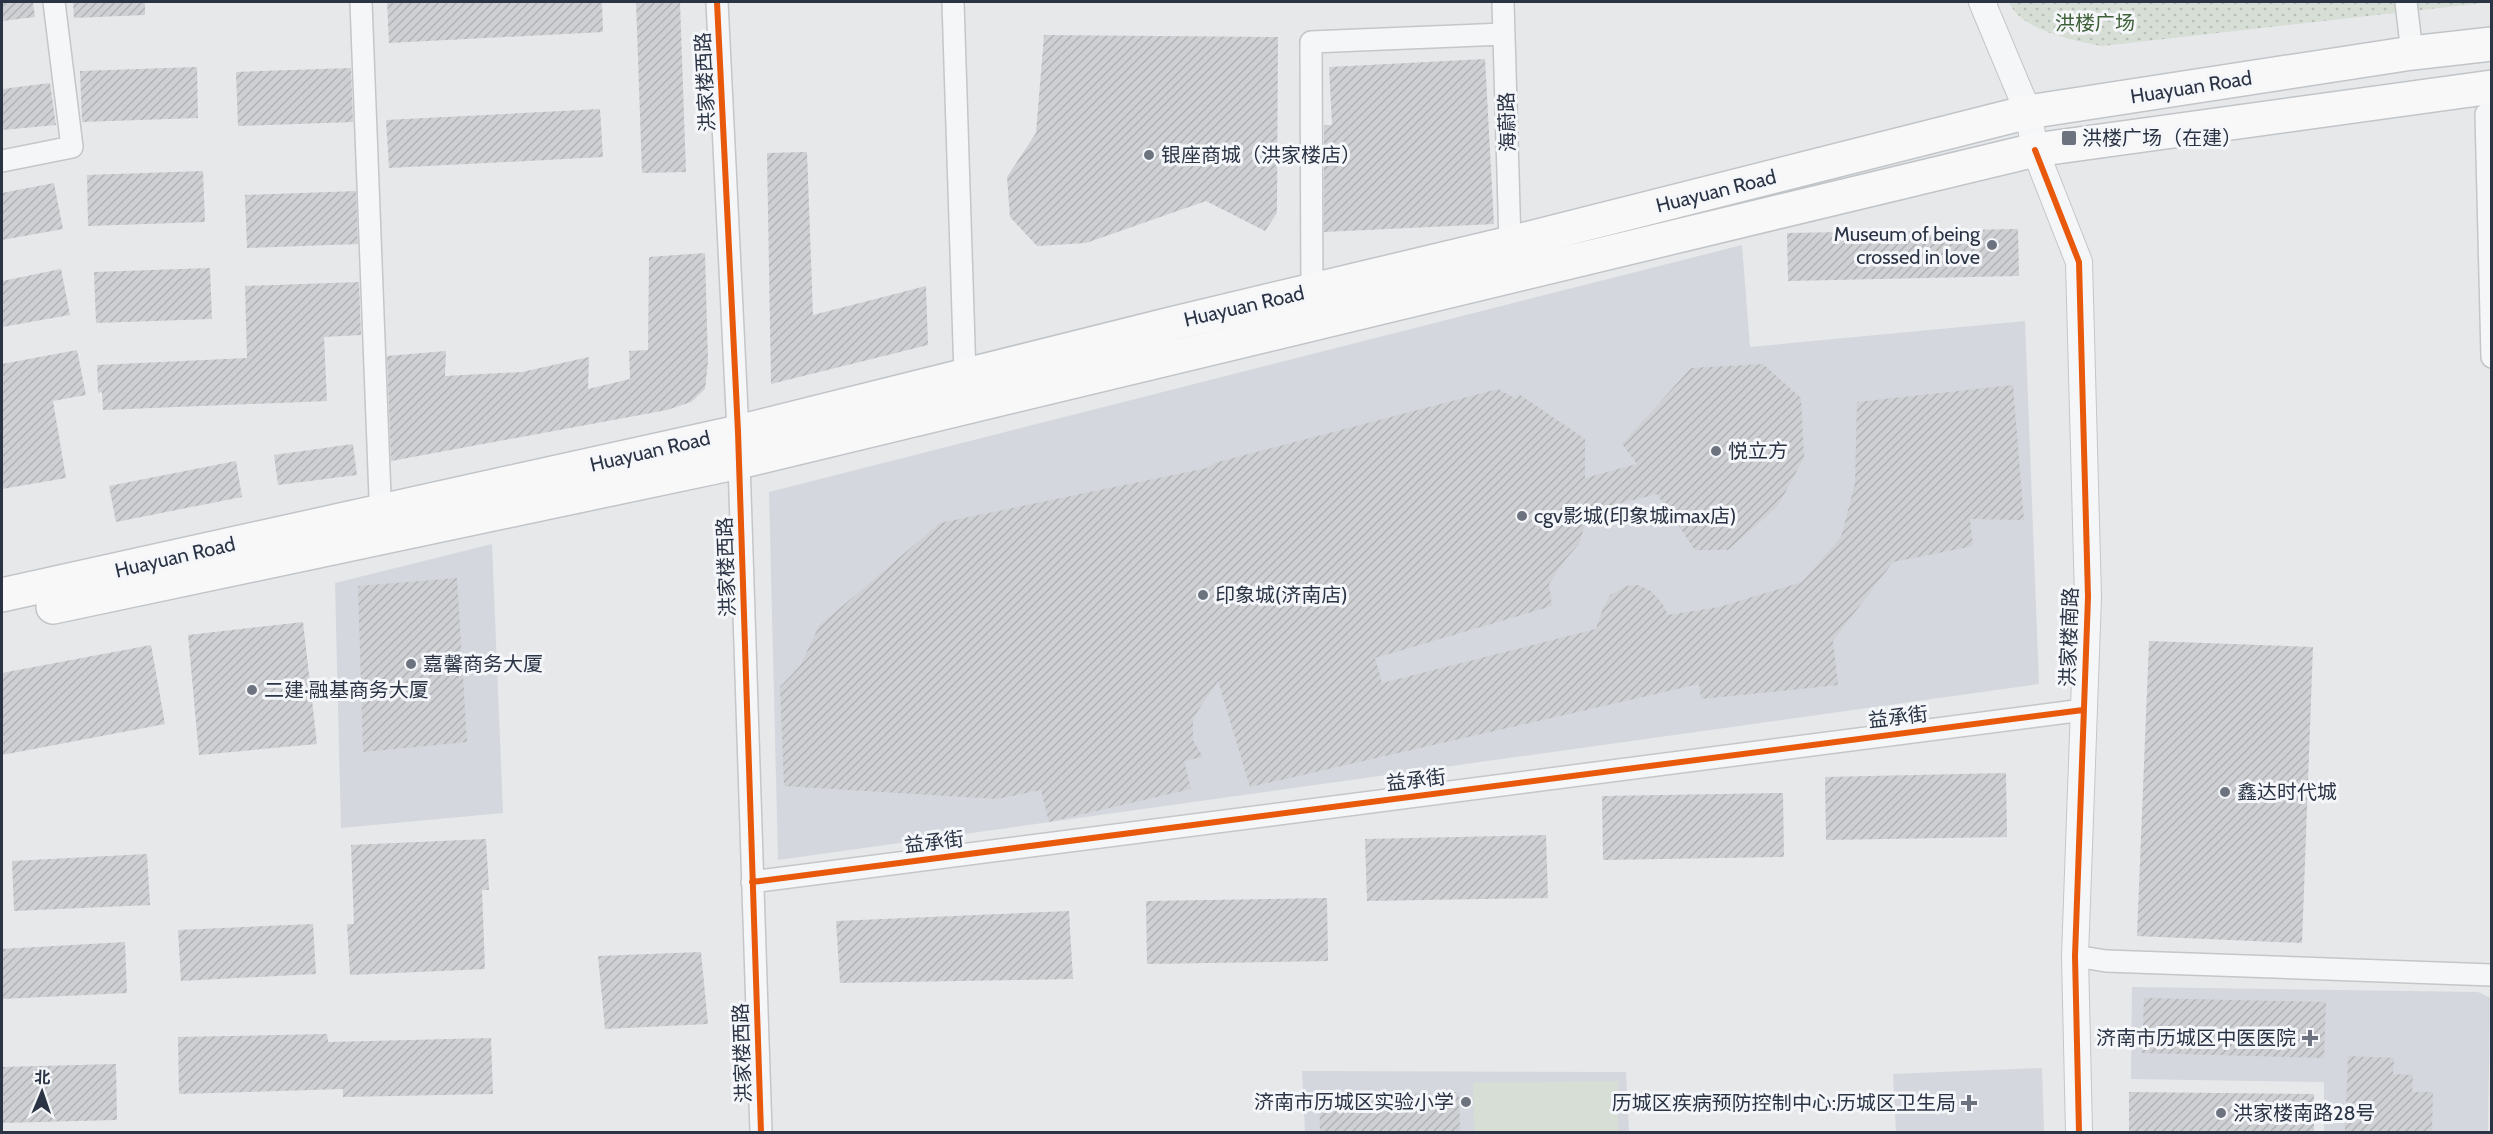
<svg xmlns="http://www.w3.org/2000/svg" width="2493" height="1134" font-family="Cabin,'Noto Sans SC',sans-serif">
<defs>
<pattern id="park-dots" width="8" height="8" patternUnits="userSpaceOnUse" patternTransform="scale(1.5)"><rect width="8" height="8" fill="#d6ded6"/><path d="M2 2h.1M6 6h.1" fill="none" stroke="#b8bfb9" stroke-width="1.8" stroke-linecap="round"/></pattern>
<pattern id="building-hatch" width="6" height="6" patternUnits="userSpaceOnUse" patternTransform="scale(1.5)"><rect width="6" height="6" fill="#ced0d3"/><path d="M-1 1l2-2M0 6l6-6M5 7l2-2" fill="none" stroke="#b1b3b6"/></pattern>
</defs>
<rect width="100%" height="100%" fill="#e6e8ea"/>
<path fill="#d4d7dd" d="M 1742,245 L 1750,347 L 2025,321 L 2039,684 L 778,860 L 769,492 Z
M 492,544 L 503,813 L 341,828 L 335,583 Z
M 2132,987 L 2478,992 L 2490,998 L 2488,1132 L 2324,1132 L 2324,1082 L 2131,1079 Z
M 2042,1068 L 2044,1132 L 1896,1132 L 1893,1074 Z
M 1302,1071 L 1626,1072 L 1629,1132 L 1305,1132 Z"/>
<path fill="url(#park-dots)" d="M 2009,2 L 2492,2 L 2102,46 C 2075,41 2020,30 2009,2 Z"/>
<path fill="#d6ded6" d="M 1618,1081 L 1618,1132 L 1474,1132 L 1473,1083 Z"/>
<path fill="url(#building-hatch)" d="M 2,2 L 33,2 L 35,17 L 2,21 Z
M 73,2 L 145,2 L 145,15 L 74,18 Z
M 387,2 L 602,2 L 603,32 L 389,43 Z
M 636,2 L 680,2 L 686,172 L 642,173 Z
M 1044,35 L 1278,37 L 1277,213 L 1265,231 L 1206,201 L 1086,243 L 1037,246 L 1010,217 L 1007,177 L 1036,133 Z
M 1485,59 L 1494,224 L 1324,232 L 1324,125 L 1332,125 L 1329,67 Z
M 197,67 L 198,118 L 82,122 L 80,71 Z
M 351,68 L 353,122 L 238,126 L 236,72 Z
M 50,83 L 56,125 L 2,130 L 2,89 Z
M 600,109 L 603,157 L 389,168 L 386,120 Z
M 807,152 L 813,315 L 926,286 L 928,345 L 771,384 L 767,153 Z
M 203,171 L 205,222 L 88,226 L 87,175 Z
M 54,183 L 63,229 L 2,240 L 2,193 Z
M 356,191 L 358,244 L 247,248 L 245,195 Z
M 2018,229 L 2019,276 L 1788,281 L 1787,233 Z
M 705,253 L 708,362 L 705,389 L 691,402 L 667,410 L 391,461 L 387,356 L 446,351 L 445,376 L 522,372 L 589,357 L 588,389 L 630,379 L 629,351 L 648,350 L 649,257 Z
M 210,268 L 212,319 L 96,323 L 94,272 Z
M 61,269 L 70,315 L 2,327 L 2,281 Z
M 359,282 L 361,335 L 324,337 L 327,401 L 103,410 L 102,392 L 98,393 L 97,365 L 247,358 L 245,286 Z
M 77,350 L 86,395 L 53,401 L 66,478 L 2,489 L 2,364 Z
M 1763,364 L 1801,398 L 1804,457 L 1778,506 L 1728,550 L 1695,550 L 1657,494 L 1589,511 L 1579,544 L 1565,560 L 1549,584 L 1552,606 L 1375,658 L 1382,683 L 1596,629 L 1603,608 L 1610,595 L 1626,586 L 1638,585 L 1651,591 L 1662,603 L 1668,615 L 1719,607 L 1802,582 L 1841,537 L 1855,483 L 1857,402 L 2013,385 L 2024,520 L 1970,519 L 1973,546 L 1893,562 L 1833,641 L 1838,685 L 1701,699 L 1699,684 L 1250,787 L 1218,681 L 1193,718 L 1193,740 L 1203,757 L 1184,761 L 1191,789 L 1049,822 L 1041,790 L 997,799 L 784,786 L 780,687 L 800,666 L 819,626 L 940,523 L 1207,468 L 1214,463 L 1498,389 L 1516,399 L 1519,394 L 1585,439 L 1585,478 L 1637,464 L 1622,444 L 1691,368 Z
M 353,444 L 357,475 L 278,485 L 274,455 Z
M 236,461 L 242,497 L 116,522 L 109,486 Z
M 457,578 L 467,742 L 363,752 L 358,586 Z
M 303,622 L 317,744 L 199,755 L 188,635 Z
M 2149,641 L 2313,647 L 2302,943 L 2137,936 Z
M 151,645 L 165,724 L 2,755 L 2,673 Z
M 2006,773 L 2007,837 L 1826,840 L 1825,777 Z
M 1783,793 L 1784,857 L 1603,860 L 1602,796 Z
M 1546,835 L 1548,898 L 1367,901 L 1365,839 Z
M 486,839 L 489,890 L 482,890 L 485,969 L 350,975 L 347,924 L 354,924 L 351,845 Z
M 147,854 L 150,905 L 14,911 L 12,861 Z
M 1327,898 L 1328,961 L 1147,964 L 1146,901 Z
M 1069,911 L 1073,979 L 840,983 L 836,921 Z
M 313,924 L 316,974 L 181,981 L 178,930 Z
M 125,942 L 127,993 L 2,999 L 2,949 Z
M 701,952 L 708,1024 L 605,1029 L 598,956 Z
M 2144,998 L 2326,1002 L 2324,1058 L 2142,1053 Z
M 327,1034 L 328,1042 L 491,1038 L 493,1094 L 343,1097 L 343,1089 L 179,1094 L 178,1037 Z
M 2348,1056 L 2394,1058 L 2393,1074 L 2413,1075 L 2412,1092 L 2433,1092 L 2432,1132 L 2345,1132 Z
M 116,1064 L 117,1120 L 2,1123 L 2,1067 Z
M 1459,1092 L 1460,1132 L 1320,1132 L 1319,1098 Z
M 2129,1092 L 2314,1094 L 2314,1132 L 2129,1132 Z"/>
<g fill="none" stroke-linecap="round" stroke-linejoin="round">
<defs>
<path id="minor" d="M 361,2 L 381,523
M 717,2 L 738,432 L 761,1132
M 953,2 L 965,375
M 1503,2 L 1510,243
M 2406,2 L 2412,53
M 2492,113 L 2486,114 L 2492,357
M 2,161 L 72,147 L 54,2
M 1312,301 L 1311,42 L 1504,34
M 752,882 L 2083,710
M 2075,956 L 2106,961 L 2492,975"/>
<path id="tertiary" d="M 1982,2 L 2028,112 L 2035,150 L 2079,262 L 2088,597 L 2075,956 L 2079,1132"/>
<path id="primary" d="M 2,595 L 738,432 L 1175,323 L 1510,243 L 2028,112 L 2412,53 L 2492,44
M 53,607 L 739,462 L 2035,150 L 2492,87"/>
</defs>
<use href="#minor" stroke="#c4c6c8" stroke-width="24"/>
<use href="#tertiary" stroke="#c4c6c8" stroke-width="28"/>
<use href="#primary" stroke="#c2c5c8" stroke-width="36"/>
<use href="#minor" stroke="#f5f6f7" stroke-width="21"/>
<use href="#tertiary" stroke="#f5f6f7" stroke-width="26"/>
<use href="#primary" stroke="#f8f8f8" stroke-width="33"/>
<defs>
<path id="cycleway" d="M 717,2 L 738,432 L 761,1132
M 2035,150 L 2079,262 L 2088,597 L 2075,956 L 2079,1132
M 752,882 L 2083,710"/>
</defs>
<use href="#cycleway" stroke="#f4f6f9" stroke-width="10"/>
<use href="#cycleway" stroke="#e8590c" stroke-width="6"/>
</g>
<g fill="#6c737f" stroke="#f4f6f9" stroke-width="2">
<rect x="2061" y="130" width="16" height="16" rx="3"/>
<circle cx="1149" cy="155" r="6"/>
<circle cx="1992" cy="245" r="6"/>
<circle cx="1716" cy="451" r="6"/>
<circle cx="1522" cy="516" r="6"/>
<circle cx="1203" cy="595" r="6"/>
<circle cx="411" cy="664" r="6"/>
<circle cx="252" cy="690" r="6"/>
<circle cx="2225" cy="792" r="6"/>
<path d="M2307 1029h6v6h6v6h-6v6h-6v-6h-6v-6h6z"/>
<circle cx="1466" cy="1102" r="6"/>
<path d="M1966 1094h6v6h6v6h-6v6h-6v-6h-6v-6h6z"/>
<circle cx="2221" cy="1113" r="6"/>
</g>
<g text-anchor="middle" stroke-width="6" stroke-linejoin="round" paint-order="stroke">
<g font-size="20" fill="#3f6138" stroke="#f4f6f9">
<text x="2095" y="30">洪楼广场</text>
</g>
<g font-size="20" fill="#2b3445" stroke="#f4f6f9">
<text transform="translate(705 82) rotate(-93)" y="7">洪家楼西路</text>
<text transform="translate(2191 87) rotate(-9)" y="7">Huayuan Road</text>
<text transform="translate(1507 122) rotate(-92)" y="7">海蔚路</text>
<text transform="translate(1716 191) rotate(-14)" y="7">Huayuan Road</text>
<text transform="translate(1244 306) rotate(-13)" y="7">Huayuan Road</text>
<text transform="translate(650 451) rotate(-13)" y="7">Huayuan Road</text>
<text transform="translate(175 557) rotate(-13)" y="7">Huayuan Road</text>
<text transform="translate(726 567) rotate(-92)" y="7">洪家楼西路</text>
<text transform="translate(2069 637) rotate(-88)" y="7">洪家楼南路</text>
<text transform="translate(1898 717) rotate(-7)" y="7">益承街</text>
<text transform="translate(1416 780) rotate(-7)" y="7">益承街</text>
<text transform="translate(934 842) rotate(-7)" y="7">益承街</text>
<text transform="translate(742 1053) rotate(-92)" y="7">洪家楼西路</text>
</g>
<g font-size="20" fill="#2b3445" stroke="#f4f6f9" text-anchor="start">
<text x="2082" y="145">洪楼广场（在建）</text>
<text x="1161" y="162">银座商城（洪家楼店）</text>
<text x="1980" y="241" text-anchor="end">Museum of being<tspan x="1980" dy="23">crossed in love</tspan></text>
<text x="1728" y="458">悦立方</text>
<text x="1534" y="523">cgv影城(印象城imax店)</text>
<text x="1215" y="602">印象城(济南店)</text>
<text x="423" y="671">嘉馨商务大厦</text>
<text x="264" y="697">二建·融基商务大厦</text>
<text x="2237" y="799">鑫达时代城</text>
<text x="2296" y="1045" text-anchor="end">济南市历城区中医医院</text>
<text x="1454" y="1109" text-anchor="end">济南市历城区实验小学</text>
<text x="1956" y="1110" text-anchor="end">历城区疾病预防控制中心:历城区卫生局</text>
<text x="2233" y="1120">洪家楼南路28号</text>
</g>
</g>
<rect width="2493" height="1134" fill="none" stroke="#2b3445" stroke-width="6"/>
<g transform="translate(42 1092) rotate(2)" stroke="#f4f6f9" stroke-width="4.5" paint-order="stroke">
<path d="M0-4.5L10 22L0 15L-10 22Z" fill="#2b3445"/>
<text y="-9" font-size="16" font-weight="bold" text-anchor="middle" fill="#2b3445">北</text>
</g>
</svg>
